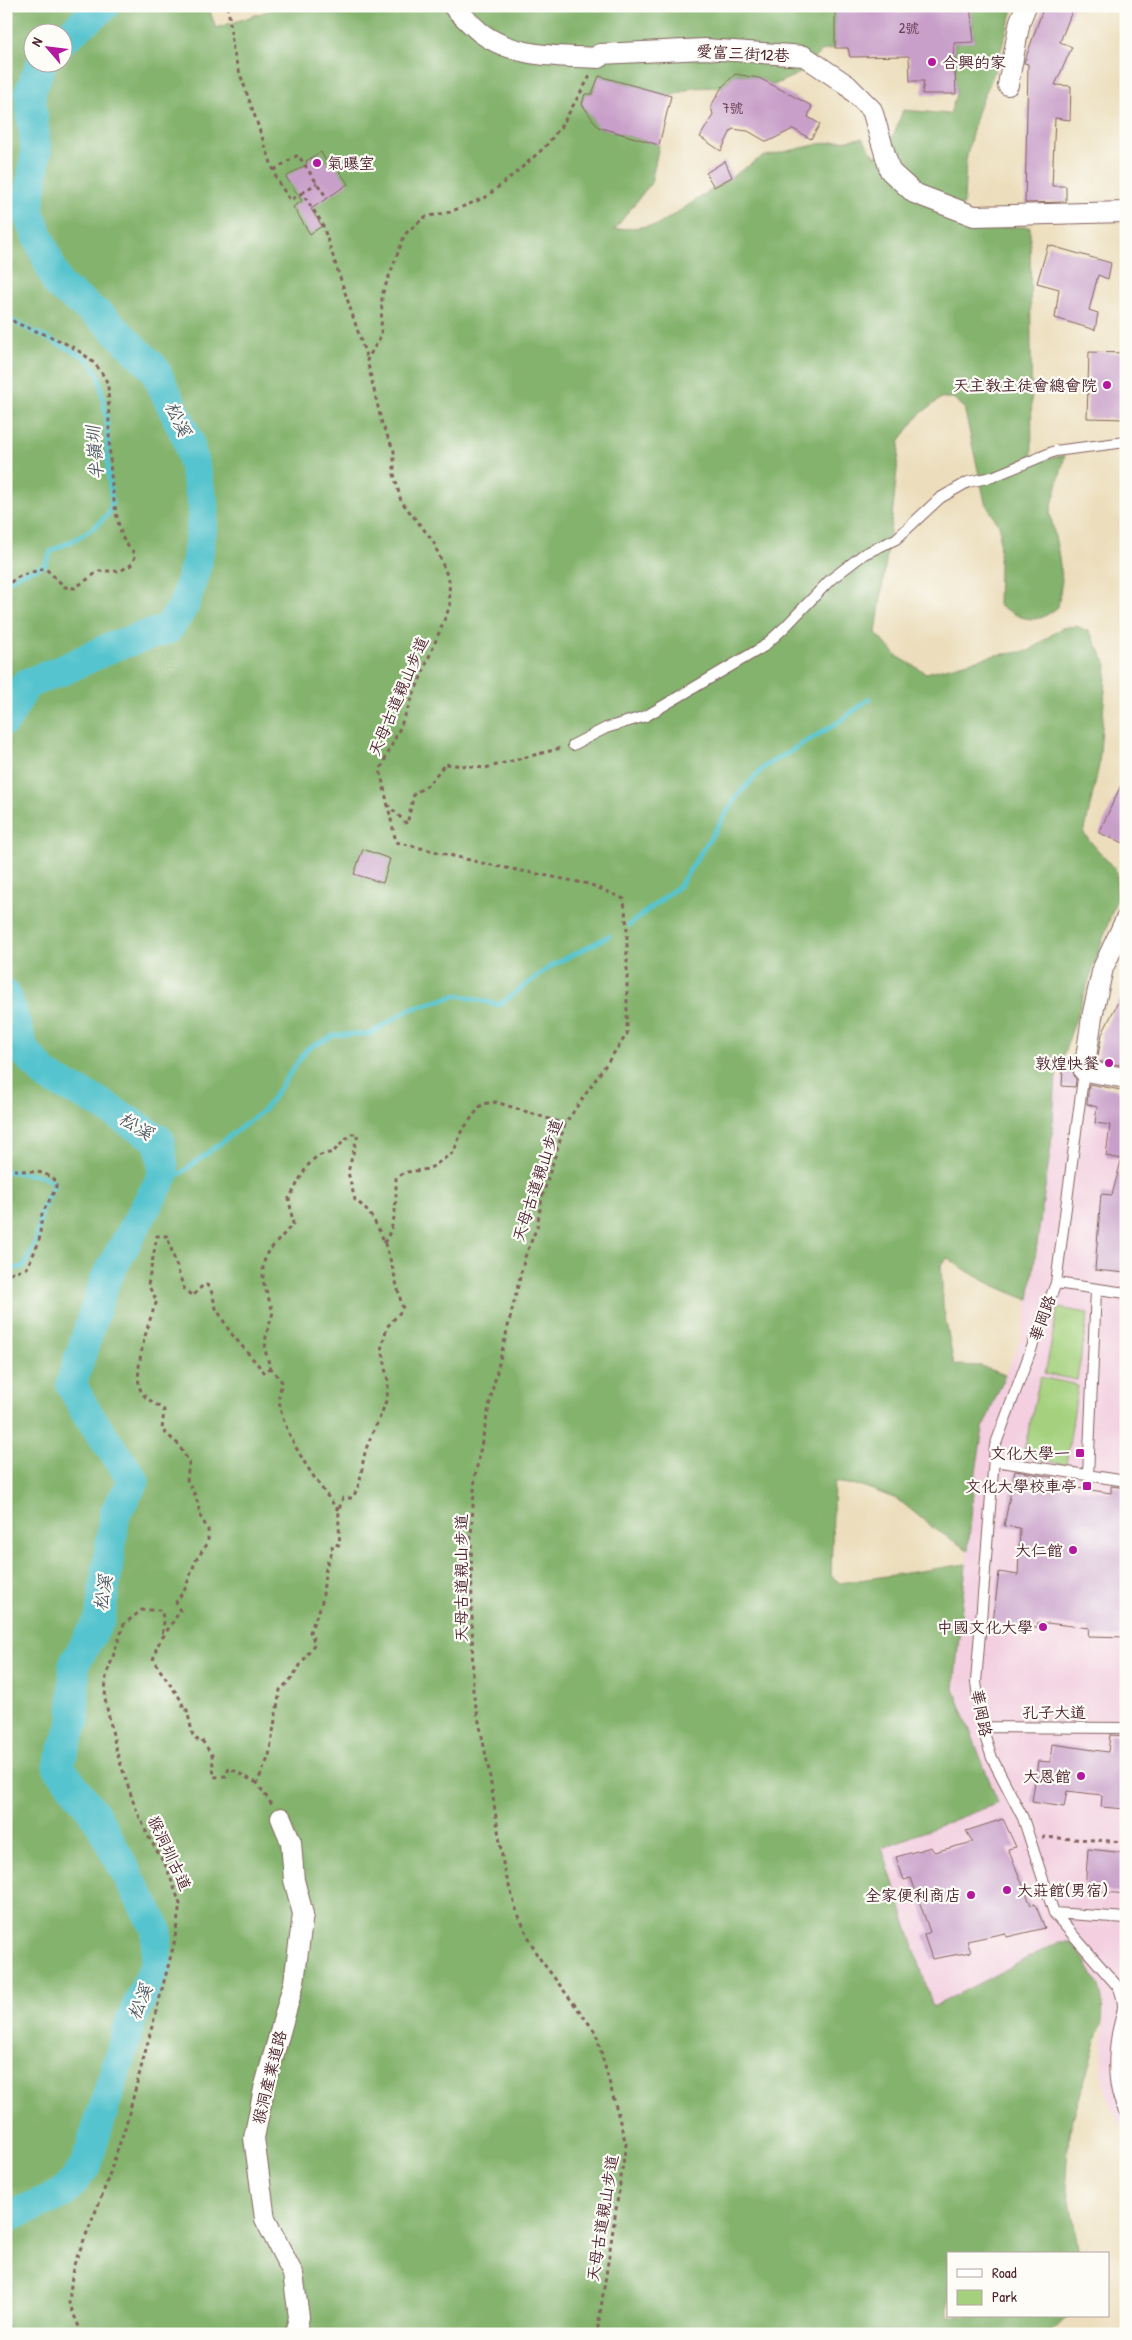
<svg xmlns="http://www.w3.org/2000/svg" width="1132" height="2340" font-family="'Patrick Hand','LXGW WenKai TC',sans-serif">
<rect width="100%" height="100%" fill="#fdfcf7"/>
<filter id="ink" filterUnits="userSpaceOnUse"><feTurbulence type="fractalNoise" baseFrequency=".02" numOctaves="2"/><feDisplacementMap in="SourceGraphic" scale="10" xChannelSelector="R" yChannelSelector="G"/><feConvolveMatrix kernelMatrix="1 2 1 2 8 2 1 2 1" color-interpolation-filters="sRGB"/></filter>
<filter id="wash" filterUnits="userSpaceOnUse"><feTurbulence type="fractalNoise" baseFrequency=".0096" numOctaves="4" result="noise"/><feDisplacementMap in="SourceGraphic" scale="20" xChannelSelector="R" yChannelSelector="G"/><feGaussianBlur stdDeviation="1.12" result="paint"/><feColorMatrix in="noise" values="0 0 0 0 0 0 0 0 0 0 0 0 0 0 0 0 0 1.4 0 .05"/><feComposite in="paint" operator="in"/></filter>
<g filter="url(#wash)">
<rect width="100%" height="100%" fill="#ecdebc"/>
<path fill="#f3cfe0" d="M 1056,1077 L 1126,1091 L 1126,2135 L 1112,2111 L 1102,2079 L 1104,2006 L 1100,1986 L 1086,1961 L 1071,1942 L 1059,1942 L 933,2007 L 882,1847 L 998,1803 L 954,1689 L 974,1484 L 983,1428 L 1021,1338 L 1033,1278 L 1051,1146 Z"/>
<path fill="#a5d17e" stroke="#787854" d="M 1058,1308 L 1088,1313 L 1077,1380 L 1045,1374 Z
M 1040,1377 L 1078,1385 L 1066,1465 L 1023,1456 Z"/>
<path fill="#84b36d" stroke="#67694c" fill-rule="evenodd" d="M 6,6 L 208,6 L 216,28 L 283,6 L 835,6 L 835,48 L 821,51 L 802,72 L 774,85 L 759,78 L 735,74 L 722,87 L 692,88 L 671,96 L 599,76 L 592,94 L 585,94 L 582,104 L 598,127 L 659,145 L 651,183 L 614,230 L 658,225 L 762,157 L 819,144 L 862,138 L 876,157 L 895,132 L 903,110 L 950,114 L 956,94 L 954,43 L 974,41 L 970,6 L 1014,6 L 994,73 L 977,112 L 966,160 L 964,200 L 957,227 L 1030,227 L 1032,463 L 1065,455 L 1050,513 L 1058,551 L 1062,580 L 1058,607 C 1034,627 1023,619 998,605 L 1000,527 L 985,502 L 964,407 L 953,398 L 941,398 L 919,415 L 900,440 L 893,510 L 876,633 L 897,656 L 926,673 L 996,655 L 1029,651 L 1061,628 L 1076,626 L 1090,632 L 1107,665 L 1099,765 L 1084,834 L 1117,872 L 1116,900 L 1056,1077 L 1051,1146 L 1029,1300 C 1000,1289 973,1277 948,1258 L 941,1264 L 943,1306 L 954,1365 L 981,1366 L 1005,1375 L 983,1428 L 974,1484 L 968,1550 L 932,1527 L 899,1500 L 862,1486 L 834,1482 L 831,1576 L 840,1583 L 966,1564 L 954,1689 L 998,1803 L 882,1848 L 933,2007 L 1059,1942 L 1071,1942 C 1091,1968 1106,1987 1102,2021 L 1069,2133 L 1066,2177 L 1079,2254 L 948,2254 L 948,2316 L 1068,2316 L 1056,2328 L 1044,2334 L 6,2334 ZM 32,32 L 62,32 L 62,62 L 32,62 Z"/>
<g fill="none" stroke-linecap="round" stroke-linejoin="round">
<path stroke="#57c4ce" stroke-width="5" d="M 6,318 L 83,356 L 90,362 L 99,376 L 107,421 L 108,472 L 112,502 L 109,513 L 97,525 L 76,539 L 51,551 L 45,565 L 23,573 L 6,582
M 629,925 L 680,885 L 738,795 L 764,767 L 839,722 L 869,699
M 6,1171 L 41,1176 L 53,1182 L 53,1186 L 41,1213 L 36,1241 L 24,1266 L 6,1271
M 164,1174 L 180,1174 L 264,1110 L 307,1049 L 335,1035 L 370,1034 L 408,1010 L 458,995 L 499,1005 L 551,966 L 609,936"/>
<path stroke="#57c4ce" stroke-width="31" d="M 62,40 L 104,6
M 6,720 L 26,684 L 63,670 L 114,646 L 168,629 L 184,605 L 197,562 L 204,508 L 188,440 L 154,368 L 105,320 L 58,285 L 28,211 L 36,152 L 30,92 L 42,62
M 6,995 L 24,1051 L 48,1077 L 96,1101 L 159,1140 L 164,1174 L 105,1280 L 71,1384 L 85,1410 L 134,1481 L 115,1513 L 100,1619 L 74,1664 L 74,1720 L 58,1766 L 96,1816 L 157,1930 L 156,1964 L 132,2018 L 85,2167 L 64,2193 L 6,2218"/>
</g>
<g id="blocks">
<path fill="#c89fc9" d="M 835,6 L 891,6 L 892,12 L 935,6 L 970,6 L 974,42 L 954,43 L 956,94 L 922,94 L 924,81 L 910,81 L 909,56 L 850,57 L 848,48 L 835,48 Z
M 1044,6 L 1074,6 L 1060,42 L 1072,47 L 1055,85 L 1071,86 L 1070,120 L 1055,118 L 1052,186 L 1066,186 L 1066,202 L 1025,203 L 1028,64 L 1024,63 Z
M 735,74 L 759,78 L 812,106 L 808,117 L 820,124 L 811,139 L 793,129 L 767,142 L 748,131 L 732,129 L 721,151 L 700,137 L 713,115 L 711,106 L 722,87 Z
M 599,76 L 671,96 L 659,145 L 598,127 L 582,104 L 585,94 L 592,94 Z
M 321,152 L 329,167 L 334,163 L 348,184 L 311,209 L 322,226 L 310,234 L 293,207 L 302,201 L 286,177 L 307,164 L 306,161 Z
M 725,161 L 732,177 L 714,187 L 706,173 Z
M 1048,245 L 1111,263 L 1108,279 L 1098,275 L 1089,310 L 1098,313 L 1095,330 L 1055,318 L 1059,289 L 1037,283 Z
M 1089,352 L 1126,353 L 1126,419 L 1087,418 Z
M 1126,774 L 1126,844 L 1099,833 Z
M 363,849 L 390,859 L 383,883 L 354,874 Z
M 1126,986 L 1126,1066 L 1097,1061 L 1102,1034 Z
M 1063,1067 L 1072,1068 L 1076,1080 L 1075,1087 L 1062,1086 Z
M 1089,1084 L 1126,1091 L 1126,1160 L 1106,1156 L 1110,1125 L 1095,1123 L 1097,1107 L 1087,1104 Z
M 1121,1161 L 1126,1162 L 1126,1273 L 1095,1270 L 1101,1194 L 1112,1195 Z
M 1015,1471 L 1057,1478 L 1057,1485 L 1111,1493 L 1111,1486 L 1126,1488 L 1126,1637 L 1088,1636 L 1089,1628 L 1038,1622 L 1037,1628 L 993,1622 L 999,1572 L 1018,1575 L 1020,1528 L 1004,1526 Z
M 1110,1735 L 1126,1736 L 1126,1809 L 1101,1807 L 1102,1795 L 1067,1791 L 1064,1807 L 1032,1802 L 1038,1761 L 1050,1762 L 1052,1744 L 1108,1752 Z
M 1003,1819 L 1016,1847 L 1008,1849 L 1031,1905 L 1035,1904 L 1045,1928 L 1007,1937 L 1005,1933 L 967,1941 L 971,1952 L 932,1959 L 924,1935 L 930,1932 L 911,1878 L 904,1880 L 896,1857 L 931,1847 L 934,1852 L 973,1842 L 966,1831 Z
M 1088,1849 L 1126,1853 L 1126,1894 L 1085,1890 Z"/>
</g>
</g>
<g filter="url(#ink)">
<use href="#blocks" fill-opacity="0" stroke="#83625e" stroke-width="1"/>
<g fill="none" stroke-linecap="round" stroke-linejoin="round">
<defs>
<path id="service" d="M 573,745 L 606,728 L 646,716 L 763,647 L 785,627 L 830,580 L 864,554 L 896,539 L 940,498 L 968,482 L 992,477 L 1055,451 L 1126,442
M 1084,1071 L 1056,1283 L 995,1446 L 976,1682 L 982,1727 L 992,1758 L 1023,1818 L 1054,1913 L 1119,1988 C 1127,2010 1121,2012 1117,2034 C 1113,2059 1112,2092 1126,2114
M 1056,1283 L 1126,1293
M 994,1461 L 1126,1481
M 1088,1476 L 1096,1290
M 982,1727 L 1126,1728
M 1054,1913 L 1126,1918"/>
<path id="minor" d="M 453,6 C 462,15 471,25 481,33 C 515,58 559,56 599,58 L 600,54 L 705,49 L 804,56 L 847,85 L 872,110 L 890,171 L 914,193 L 974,216 L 1126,212
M 1008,85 L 1020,21 L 1026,6
M 1126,919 L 1103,968 L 1092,1017 L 1084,1071 L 1126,1078
M 281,1818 L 291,1842 L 294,1880 L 303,1914 L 294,1982 L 264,2089 L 254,2138 L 265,2219 L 293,2274 L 299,2317 L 295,2334"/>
</defs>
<use href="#service" stroke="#83625e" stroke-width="12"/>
<use href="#minor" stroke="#83625e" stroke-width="22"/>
<path stroke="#83625e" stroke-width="3" stroke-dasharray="4 4" stroke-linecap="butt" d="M 228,6 L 233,50 L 238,68 L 277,180 L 290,200 L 302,193 L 322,223 L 367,359
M 590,76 L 562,125 L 545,147 L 519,170 L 486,197 L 450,212 L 425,217 L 405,234 L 382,295 L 381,336 L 367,360 L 382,424 L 394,451 L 394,474 L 401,501 L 433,541 L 449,580 L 450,606 L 399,730 L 380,770 L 396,842 L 486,864 L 589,884 L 624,899 L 627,930 L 627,1034 L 565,1124 L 542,1197 L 537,1227 L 525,1257 L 492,1392 L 475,1476 L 471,1536 L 473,1692 L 489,1771 L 504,1869 L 517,1912 L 537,1955 L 596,2033 L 626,2144 L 597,2334
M 274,170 L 298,155 L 327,198
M 302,193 L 317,183
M 6,316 L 16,323 C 49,337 94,348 108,385 C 110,435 107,488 122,536 C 125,544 131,549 136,555 L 131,565 L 120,571 L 99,571 L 75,588 L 65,587 L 45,568 L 20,576 L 6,585
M 387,804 L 407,824 L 414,794 L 428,785 L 445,764 L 485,768 L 561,748
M 6,1169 L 44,1173 L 56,1181 L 56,1188 L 42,1214 L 39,1242 L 27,1268 L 6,1274
M 384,1243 C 397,1223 396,1201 396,1177 L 407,1172 L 429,1169 L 454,1152 L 461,1132 L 482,1104 L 496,1102 L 565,1124
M 270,1367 L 282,1382 C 281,1387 279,1393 279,1397 C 280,1432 317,1483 338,1510
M 257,1783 L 229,1768 L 226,1776 L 214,1777 L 212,1755 L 201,1739 L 197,1740 L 193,1736 L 187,1710 L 184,1709 L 181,1700 L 153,1660 L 157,1646 L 180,1611 L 176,1602 L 185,1589 L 196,1560 L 208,1543 L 208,1529 L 201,1518 L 196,1497 L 187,1480 L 189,1462 L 178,1444 L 162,1430 L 164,1410 C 158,1405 144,1398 141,1391 C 132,1373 149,1319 157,1301 L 148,1285 L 157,1236 L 167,1236 L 184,1289 L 193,1296 L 203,1285 L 207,1285 L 211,1290 L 216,1308 L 230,1332 L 265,1373 L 270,1367 L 265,1350 L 266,1336 L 273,1312 L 263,1281 L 263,1265 L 267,1253 L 293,1224 L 289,1198 C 301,1181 307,1152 332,1153 L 351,1134 L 358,1134 L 348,1172 L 355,1200 C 386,1221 393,1274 403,1309 L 387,1327 L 381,1350 C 385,1357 385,1360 385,1368 C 386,1373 388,1378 388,1383 C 389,1410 369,1432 364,1457 C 361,1471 361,1486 352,1498 L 343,1498 C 335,1515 341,1526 339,1545 L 334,1544 L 332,1546 L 333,1551 C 323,1566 325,1584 322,1601 C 320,1611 313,1622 310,1632 L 315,1643 L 291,1679 L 280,1690 L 269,1756 L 257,1783 L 272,1805
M 1042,1837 L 1126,1842
M 82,2334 L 69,2303 L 73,2267 L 103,2193 L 125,2128 L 174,1944 L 180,1904 L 167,1868 L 148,1836 L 134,1804 L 117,1753 L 105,1699 L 106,1677 L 124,1624 L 142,1610 L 161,1610 L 164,1621 L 162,1638"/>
<use href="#service" stroke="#fff" stroke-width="10"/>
<use href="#minor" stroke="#fff" stroke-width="20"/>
</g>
</g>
<g fill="#b5179e" stroke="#fdfcf7" stroke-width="2">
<circle cx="932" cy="62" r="5"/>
<circle cx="317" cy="163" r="5"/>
<circle cx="1107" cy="385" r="5"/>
<circle cx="1109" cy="1063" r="5"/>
<rect x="1075" y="1448" width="10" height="10" rx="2.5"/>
<rect x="1082" y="1481" width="10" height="10" rx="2.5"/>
<circle cx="1073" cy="1550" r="5"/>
<circle cx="1043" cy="1627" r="5"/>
<circle cx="1081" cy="1776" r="5"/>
<circle cx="1007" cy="1890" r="5"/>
<circle cx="971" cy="1895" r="5"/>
</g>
<g text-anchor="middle" stroke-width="4.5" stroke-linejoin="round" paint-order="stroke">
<g font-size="14" fill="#6a3f52">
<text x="909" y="33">2號</text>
<text x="733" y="113">7號</text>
</g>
<g font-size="16" fill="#4a1f2b" stroke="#fdfcf7">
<text transform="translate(743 53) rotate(3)" y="6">愛富三街12巷</text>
<text transform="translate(398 696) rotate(-67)" y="6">天母古道親山步道</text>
<text transform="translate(537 1180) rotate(-72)" y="6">天母古道親山步道</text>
<text transform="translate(1042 1318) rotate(-70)" y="6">華岡路</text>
<text transform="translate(461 1578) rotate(-90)" y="6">天母古道親山步道</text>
<text x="1054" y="1718">孔子大道</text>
<text transform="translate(982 1713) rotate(79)" y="6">華岡路</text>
<text transform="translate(170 1853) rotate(65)" y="6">猴洞圳古道</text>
<text transform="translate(269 2077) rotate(-76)" y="6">猴洞產業道路</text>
<text transform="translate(602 2218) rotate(-81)" y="6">天母古道親山步道</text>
</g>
<g font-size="16" fill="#4a1f2b" stroke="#fdfcf7" text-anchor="end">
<text x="942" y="68" text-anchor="start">合興的家</text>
<text x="327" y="169" text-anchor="start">氣曝室</text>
<text x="1097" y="391">天主教主徒會總會院</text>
<text x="1099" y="1069">敦煌快餐</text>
<text x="1070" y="1459">文化大學一</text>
<text x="1077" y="1492">文化大學校車亭</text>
<text x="1063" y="1556">大仁館</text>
<text x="1033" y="1633">中國文化大學</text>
<text x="1071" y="1782">大恩館</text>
<text x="1017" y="1896" text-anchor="start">大莊館(男宿)</text>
<text x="961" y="1901">全家便利商店</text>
</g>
<g font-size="18" font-style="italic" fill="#4f5964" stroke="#fdfcf7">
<text transform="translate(178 419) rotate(65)" y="6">松溪</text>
<text transform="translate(95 453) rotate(-94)" y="6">半嶺圳</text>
<text transform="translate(136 1126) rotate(32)" y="6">松溪</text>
<text transform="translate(103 1593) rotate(-81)" y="6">松溪</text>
<text transform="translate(140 2002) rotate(-67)" y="6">松溪</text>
</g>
</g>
<rect width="1132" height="2340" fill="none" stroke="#fdfcf7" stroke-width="25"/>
<rect x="947" y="2252" width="162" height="65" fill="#fdfcf7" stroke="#b5a4a5"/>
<rect x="957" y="2269" width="25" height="8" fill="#ffffff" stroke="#b5a4a5"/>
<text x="992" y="2278" font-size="15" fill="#4a1f2b">Road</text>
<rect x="957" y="2290" width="25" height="15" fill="#a5d17e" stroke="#b5a4a5"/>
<text x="992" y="2302" font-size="15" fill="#4a1f2b">Park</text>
<g transform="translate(48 48) rotate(298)"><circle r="24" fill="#fdfcf7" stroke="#b5a4a5"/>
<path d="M0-4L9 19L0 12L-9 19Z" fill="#b5179e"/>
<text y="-8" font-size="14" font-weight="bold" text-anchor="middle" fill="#4a1f2b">N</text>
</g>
</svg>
